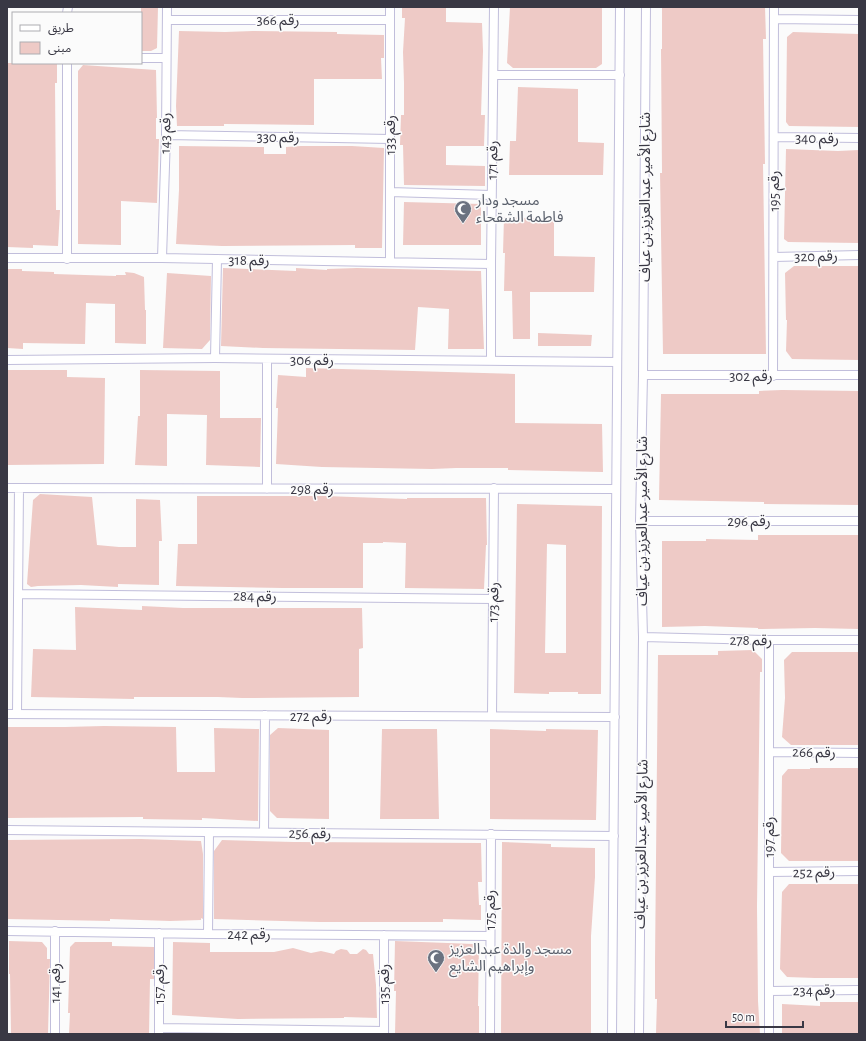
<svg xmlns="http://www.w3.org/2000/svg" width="866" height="1041" font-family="'Alegreya Sans','Noto Sans Arabic',sans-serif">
<rect width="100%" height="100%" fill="#fbfbfb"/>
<path fill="#eecac6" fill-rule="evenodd" d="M 141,7 L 158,7 L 157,48 L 151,51 L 141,51 Z
M 402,7 L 446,7 L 446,22 L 482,23 L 483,51 L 481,115 L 485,115 L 484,146 L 446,146 L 446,165 L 485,166 L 485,186 L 404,185 L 403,145 L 400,145 L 401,115 L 404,115 L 404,83 L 403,52 L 405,18 L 402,18 Z
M 510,7 L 602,7 L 602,64 L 596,68 L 513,68 L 507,63 Z
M 662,7 L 765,7 L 766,39 L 763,39 L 765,164 L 763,164 L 766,354 L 663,354 L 660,173 L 662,173 L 661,49 L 662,49 Z
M 179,31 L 225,32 L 253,31 L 337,32 L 337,34 L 384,35 L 384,58 L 381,58 L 382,79 L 314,79 L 314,125 L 224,124 L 224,126 L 177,126 L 176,106 Z
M 793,32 L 859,34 L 859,127 L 789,126 L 786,122 L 787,37 Z
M 7,63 L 57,63 L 57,83 L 55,83 L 56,210 L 60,210 L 58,246 L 33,245 L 33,248 L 7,247 Z
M 83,65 L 156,70 L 157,118 L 156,118 L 156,139 L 159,139 L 157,203 L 121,201 L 121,245 L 78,244 L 78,71 Z
M 518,87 L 578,89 L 578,142 L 604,143 L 603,175 L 509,175 L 510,141 L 516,141 Z
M 179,146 L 264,147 L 264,154 L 286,154 L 286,147 L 301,146 L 352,146 L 384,148 L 382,248 L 355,248 L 355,245 L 222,246 L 176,244 L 179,190 Z
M 786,149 L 838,151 L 859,150 L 859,243 L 788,242 L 784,239 Z
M 404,202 L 481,204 L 481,245 L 403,245 Z
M 504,217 L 554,219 L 554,256 L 595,257 L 594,292 L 530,292 L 530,339 L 513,339 L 512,291 L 504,291 L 505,253 L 503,253 Z
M 794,266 L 859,266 L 859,360 L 792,359 L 786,351 L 787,320 L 786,320 L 785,273 Z
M 223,268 L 296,271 L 296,268 L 327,270 L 327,269 L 357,268 L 481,271 L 484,349 L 448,349 L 449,309 L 418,307 L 415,350 L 263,348 L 221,346 Z
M 7,269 L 22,269 L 22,271 L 54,272 L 54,274 L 116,276 L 116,275 L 126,275 L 125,272 L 134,273 L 144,277 L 145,310 L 146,310 L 146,344 L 115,343 L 115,304 L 86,303 L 85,344 L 23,343 L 23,349 L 7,348 Z
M 167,273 L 211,276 L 210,340 L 202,349 L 163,348 Z
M 538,333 L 592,335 L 591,346 L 538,346 Z
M 306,368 L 515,374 L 515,423 L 602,424 L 603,472 L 508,470 L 508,468 L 456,468 L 432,469 L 322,467 L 276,464 L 278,408 L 276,408 L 278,375 L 306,377 Z
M 7,370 L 67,370 L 67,377 L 105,378 L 104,464 L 7,465 Z
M 140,370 L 220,371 L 220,418 L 261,418 L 260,467 L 206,465 L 207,415 L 167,414 L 167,466 L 135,465 L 138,416 L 140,416 Z
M 782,390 L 859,391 L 859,505 L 764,504 L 764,502 L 659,500 L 661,394 L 759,394 L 759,391 Z
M 40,494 L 92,497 L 97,545 L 119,547 L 136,547 L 136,499 L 160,500 L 162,541 L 159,541 L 159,585 L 118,584 L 118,587 L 81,585 L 38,586 L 31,587 L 27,584 L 33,500 Z
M 197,496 L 325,496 L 407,499 L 407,498 L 486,498 L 487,545 L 486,545 L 484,589 L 405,588 L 406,543 L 383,542 L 383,543 L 363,543 L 363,588 L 283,588 L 176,586 L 178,544 L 197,544 Z
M 517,504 L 602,506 L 601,694 L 578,694 L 578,692 L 549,692 L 549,694 L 514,693 ZM 547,544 L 566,545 L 566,653 L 545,653 Z
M 758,535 L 859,535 L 859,629 L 815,628 L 758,629 L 758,628 L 705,626 L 662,627 L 662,541 L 706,541 L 706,539 L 758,540 Z
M 142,606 L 183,608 L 362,608 L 363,648 L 359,649 L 359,697 L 242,698 L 218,697 L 134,697 L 134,699 L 31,697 L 33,649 L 76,650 L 75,607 L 142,610 Z
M 753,650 L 762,659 L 762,672 L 760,672 L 757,907 L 758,1001 L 760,1034 L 656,1034 L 657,999 L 655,999 L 655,963 L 658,655 L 718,655 L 718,651 Z
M 792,652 L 859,652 L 859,745 L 791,745 L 782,737 L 785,698 L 784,660 Z
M 104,726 L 176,727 L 177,772 L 215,772 L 214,728 L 259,729 L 258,821 L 202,818 L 202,820 L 143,819 L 143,817 L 7,818 L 7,727 L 65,727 Z
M 278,728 L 329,730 L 329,819 L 277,818 L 270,811 L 270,735 Z
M 382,729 L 437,729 L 439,819 L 380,819 Z
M 490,729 L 546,731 L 546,729 L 598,730 L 596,820 L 490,819 Z
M 810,768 L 859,768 L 859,861 L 789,861 L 781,853 L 782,776 L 788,769 L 810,769 Z
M 141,839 L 201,841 L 203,854 L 203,919 L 201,918 L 201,920 L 170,921 L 110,919 L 110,921 L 7,919 L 7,840 Z
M 222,840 L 294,842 L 481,843 L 482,882 L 478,882 L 479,905 L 481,905 L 481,920 L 443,919 L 443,922 L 320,922 L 214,919 L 214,851 Z
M 502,842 L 551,844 L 551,847 L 595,848 L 595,877 L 591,936 L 591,1034 L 501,1034 Z
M 789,884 L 859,884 L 859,978 L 815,978 L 787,977 L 780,969 L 782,892 Z
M 9,941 L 42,942 L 47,948 L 47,959 L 50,959 L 48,1034 L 11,1034 L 10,974 L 9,974 Z
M 395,941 L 474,944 L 479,946 L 478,1006 L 479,1006 L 479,1034 L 395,1034 L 396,991 L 394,991 Z
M 75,942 L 112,942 L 112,946 L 154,947 L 154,979 L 150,979 L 149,1034 L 69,1034 L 70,1013 L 68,1013 L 70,947 Z
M 173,942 L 210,943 L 210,952 L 274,952 L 293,948 L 311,953 L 321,951 L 334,954 L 336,951 L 341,949 L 347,950 L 350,954 L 357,954 L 363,949 L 366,950 L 369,954 L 373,954 L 376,985 L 377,1018 L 344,1017 L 344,1018 L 238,1019 L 172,1015 Z
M 820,1002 L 859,1002 L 859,1034 L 782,1034 L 782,1004 L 820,1006 Z"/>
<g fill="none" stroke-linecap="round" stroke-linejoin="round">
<defs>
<path id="street" d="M 67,13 L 68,7
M 774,19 L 859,20
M 167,20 L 390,20
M 141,58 L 166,58
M 494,75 L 620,75
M 166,135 L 390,139
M 775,137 L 859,138
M 390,192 L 491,195
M 774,257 L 859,255
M 7,258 L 162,258 L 491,264
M 162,258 L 166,135 L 167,7
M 67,259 L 67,63
M 390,262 L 390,7
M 215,358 L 217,259
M 267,359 L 267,489
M 7,360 L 215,358 L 617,362
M 491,361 L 491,264 L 494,7
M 643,375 L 859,375
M 773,376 L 774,7
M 7,488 L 616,489
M 640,521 L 859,521
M 18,594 L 493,599
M 643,637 L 769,640 L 859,640
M 769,640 L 769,1034
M 7,714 L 615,717
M 17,714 L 19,488
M 492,716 L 494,488
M 769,752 L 859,753
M 7,830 L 614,836
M 264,832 L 265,715
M 769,872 L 859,871
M 7,931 L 208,934 L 490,936
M 159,933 L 159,1034
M 208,934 L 209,832
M 769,991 L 859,990
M 159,1028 L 384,1031
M 55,1034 L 55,931
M 384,1034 L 384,935
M 490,1034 L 491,834
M 612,1034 L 620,7
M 639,1034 L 643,637 L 640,521 L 643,375 L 646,7"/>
</defs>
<use href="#street" stroke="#c1bedb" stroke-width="10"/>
<use href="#street" stroke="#fff" stroke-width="8"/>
</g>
<defs>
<symbol id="mosque-pin" viewBox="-11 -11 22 30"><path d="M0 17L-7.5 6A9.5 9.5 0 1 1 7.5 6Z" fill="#6b7280" stroke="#fbfbfb"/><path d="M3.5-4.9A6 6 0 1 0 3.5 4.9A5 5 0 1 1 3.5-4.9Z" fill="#fff"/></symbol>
</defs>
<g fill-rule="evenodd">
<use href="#mosque-pin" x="453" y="199" width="20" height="27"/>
<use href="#mosque-pin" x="426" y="948" width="20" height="27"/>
</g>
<g text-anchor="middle" stroke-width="3" stroke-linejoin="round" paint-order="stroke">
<g font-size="15" fill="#393844" stroke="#fbfbfb">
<text x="278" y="25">رقم 366</text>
<text transform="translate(165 133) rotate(-89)" y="5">رقم 143</text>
<text transform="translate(390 135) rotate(-90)" y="5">رقم 133</text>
<text transform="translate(278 137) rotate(1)" y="5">رقم 330</text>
<text transform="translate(817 138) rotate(1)" y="5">رقم 340</text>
<text transform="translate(492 160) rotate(-89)" y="5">رقم 171</text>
<text transform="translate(774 191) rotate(-90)" y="5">رقم 195</text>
<text transform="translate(645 197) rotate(-90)" y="5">شارع الأمير عبدالعزيز بن عياف</text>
<text transform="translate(816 256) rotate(-1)" y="5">رقم 320</text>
<text transform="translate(249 260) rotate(1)" y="5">رقم 318</text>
<text x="312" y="365">رقم 306</text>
<text x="751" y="381">رقم 302</text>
<text x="312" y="494">رقم 298</text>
<text transform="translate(642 521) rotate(-90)" y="5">شارع الأمير عبدالعزيز بن عياف</text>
<text x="749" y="526">رقم 296</text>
<text transform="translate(255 596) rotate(1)" y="5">رقم 284</text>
<text transform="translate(493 602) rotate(-89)" y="5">رقم 173</text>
<text transform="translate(751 640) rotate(1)" y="5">رقم 278</text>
<text x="311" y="721">رقم 272</text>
<text transform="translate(814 752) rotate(1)" y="5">رقم 266</text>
<text transform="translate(310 833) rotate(1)" y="5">رقم 256</text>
<text transform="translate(769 837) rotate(-90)" y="5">رقم 197</text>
<text transform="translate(641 844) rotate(-89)" y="5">شارع الأمير عبدالعزيز بن عياف</text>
<text transform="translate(814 872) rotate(-1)" y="5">رقم 252</text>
<text transform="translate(490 910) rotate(-90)" y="5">رقم 175</text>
<text x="249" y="939">رقم 242</text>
<text transform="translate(55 983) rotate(-90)" y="5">رقم 141</text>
<text transform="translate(159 984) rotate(-90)" y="5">رقم 157</text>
<text transform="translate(384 984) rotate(-90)" y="5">رقم 135</text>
<text transform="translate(814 990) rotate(-1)" y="5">رقم 234</text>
</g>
<g font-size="15" fill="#5b616d" stroke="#fbfbfb" text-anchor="start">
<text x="476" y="205">مسجد ودار<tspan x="476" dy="17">فاطمة الشقحاء</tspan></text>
<text x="449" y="954">مسجد والدة عبدالعزيز<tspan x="449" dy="17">وإبراهيم الشايع</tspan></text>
</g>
</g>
<rect width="866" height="1041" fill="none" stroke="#393844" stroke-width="16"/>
<rect x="12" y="12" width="130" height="52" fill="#fbfbfb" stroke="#adadb2"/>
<rect x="20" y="25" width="20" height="6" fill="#ffffff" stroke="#adadb2"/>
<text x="48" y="32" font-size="12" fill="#393844">طريق</text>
<rect x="20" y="42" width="20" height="12" fill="#eecac6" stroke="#adadb2"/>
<text x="48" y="52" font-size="12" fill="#393844">مبنى</text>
<path d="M726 1021v6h77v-6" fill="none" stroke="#393844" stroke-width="2"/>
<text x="732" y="1021" font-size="12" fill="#393844" stroke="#fbfbfb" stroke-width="3" paint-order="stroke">50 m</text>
</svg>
